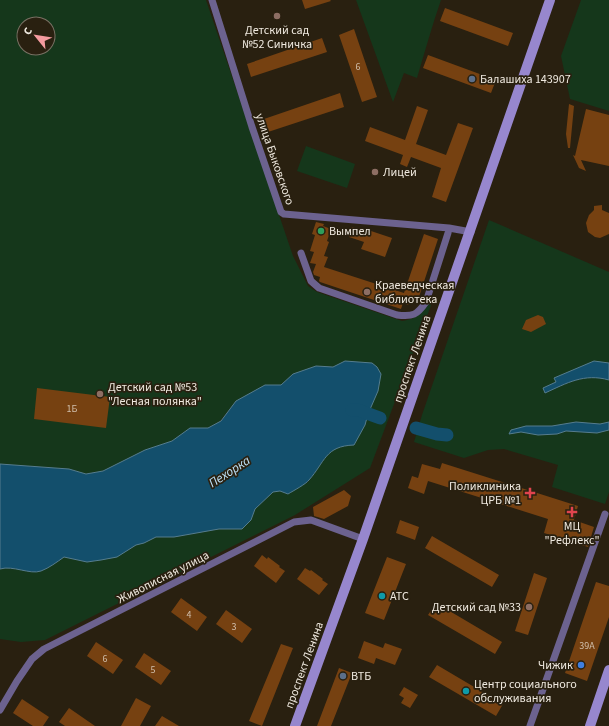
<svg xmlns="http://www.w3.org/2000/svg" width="609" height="726" font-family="'Source Sans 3',sans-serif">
<rect width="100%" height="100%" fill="#292010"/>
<path fill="#15371b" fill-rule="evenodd" d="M 0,0 L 206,0 L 293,256 L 308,286 L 317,292 L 402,321 C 420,318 421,313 429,299 L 433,300 L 370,468 L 295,515 L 45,640 L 21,642 L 0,639 L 0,569 C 13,565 30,575 41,571 C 49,568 57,562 64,557 L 87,562 L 130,549 L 136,545 L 144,543 L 156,537 L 174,537 L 219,529 L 242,529 L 251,520 L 255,509 L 273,492 L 280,491 L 288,494 L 299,486 L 308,482 L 329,452 L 342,445 L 365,425 L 368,414 L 372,405 L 345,361 L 333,367 L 316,366 L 293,374 L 281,385 L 265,385 L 236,401 L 220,421 L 208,428 L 190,428 L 172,441 L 145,450 L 103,471 L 86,474 L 69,469 L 0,464 ZM 24,24 L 48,24 L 48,48 L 24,48 Z
M 356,0 L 441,0 C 432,26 425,51 417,78 L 404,73 L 393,102 Z
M 581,0 L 609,0 L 609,111 L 570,99 L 561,56 Z
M 306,146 L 355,164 L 347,188 L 297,171 Z
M 489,220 L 609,272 L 609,363 L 607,362 L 554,378 L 556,382 L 543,388 L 545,393 C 567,383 584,373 609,380 L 609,422 L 600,424 L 576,422 L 552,426 L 526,426 L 515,433 L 521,432 L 538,435 L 557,434 L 566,431 L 597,433 L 609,430 L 609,492 L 605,504 L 552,487 L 558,465 L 504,449 L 488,450 L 464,458 L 414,442 L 422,415 Z"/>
<path fill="#134f6c" stroke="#557d8e" d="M 345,361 L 372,363 L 377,367 L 381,374 L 378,391 L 368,414 L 365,425 L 354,445 C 325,446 325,462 309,480 C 306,484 293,491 288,494 L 280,491 L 273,492 L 255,509 L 251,520 L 242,529 L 219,529 L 174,537 L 156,537 L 144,543 L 136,545 L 117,557 L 101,560 L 87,562 L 64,557 C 57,562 49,568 41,571 C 30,575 13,565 0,569 L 0,464 L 69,469 L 86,474 L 103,471 L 145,450 L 172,441 L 190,428 L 208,428 L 221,421 L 236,401 L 265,385 L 281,385 L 293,374 L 316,366 L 333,367 Z
M 594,361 L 609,363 L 609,380 C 584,373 567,383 545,393 L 543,388 L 556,382 L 554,378 Z
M 576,422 L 600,424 L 609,422 L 609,430 L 597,433 L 566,431 L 557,434 L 538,435 L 521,432 L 509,434 L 511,430 L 526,426 L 552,426 Z"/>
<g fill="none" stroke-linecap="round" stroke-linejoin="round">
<path stroke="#134f6c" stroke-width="13" d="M 352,410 L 358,410 L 380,418
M 416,428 L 437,434 L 447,435"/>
</g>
<path fill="#764111" d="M 302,0 L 330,0 L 331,1 L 305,9 Z
M 445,8 L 513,33 L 508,46 L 440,21 Z
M 354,29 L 377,97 L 362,102 L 339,35 Z
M 322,38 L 327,52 L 251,77 L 247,64 Z
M 428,55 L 496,80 L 491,93 L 423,68 Z
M 340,93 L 344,107 L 268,132 L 264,119 Z
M 569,104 L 574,106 L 570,148 L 568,148 L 566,134 Z
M 417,106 L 428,110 L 416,144 L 446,155 L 458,123 L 473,128 L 446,202 L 432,197 L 441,168 L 411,157 L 407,167 L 400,164 L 403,155 L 365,141 L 370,127 L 405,140 Z
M 586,109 L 609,115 L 609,166 L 581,160 L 586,171 L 579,168 L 573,155 L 575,156 Z
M 602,205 L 602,210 L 609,213 L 609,234 L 600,238 L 595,237 L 588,232 L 586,223 L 589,215 L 594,210 L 594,206 Z
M 316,222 L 324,224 L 323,226 L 331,229 L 327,241 L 329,242 L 324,256 L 328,257 L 324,267 L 404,293 L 424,234 L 438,239 L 419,297 L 415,296 L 414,299 L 411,298 L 408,305 L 403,303 L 401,309 L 320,282 L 319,281 L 320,277 L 314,275 L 313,272 L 316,264 L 310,263 L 314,252 L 310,251 L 315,235 L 312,234 Z
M 352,227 L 367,232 L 368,230 L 392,238 L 385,257 L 361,249 L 364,242 L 349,237 Z
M 538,315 L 543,317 L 546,324 L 531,332 L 522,329 L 526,320 Z
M 37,388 L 110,397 L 106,428 L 34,419 Z
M 442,463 L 578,506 L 574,520 L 594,527 L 588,547 L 544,533 L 548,519 L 428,481 L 424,494 L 408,488 L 412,476 L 418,478 L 422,464 L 440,469 Z
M 344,490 L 351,496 L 348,506 L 324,519 L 314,516 L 313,507 Z
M 400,520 L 419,527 L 415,540 L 396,533 Z
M 432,536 L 499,575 L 492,587 L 425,548 Z
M 262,555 L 267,559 L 268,557 L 280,566 L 279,567 L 285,571 L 276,583 L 254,566 Z
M 387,557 L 406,564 L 384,620 L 365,613 Z
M 305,568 L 310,571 L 311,570 L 323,579 L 322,580 L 328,584 L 319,595 L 297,579 Z
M 534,573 L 547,578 L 528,635 L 515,631 Z
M 596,582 L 609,586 L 609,617 L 587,681 L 565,673 Z
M 181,598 L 207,617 L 197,631 L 171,612 Z
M 436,603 L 502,642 L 495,654 L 428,615 Z
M 226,610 L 252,629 L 242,643 L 216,624 Z
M 364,641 L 383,648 L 385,643 L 402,649 L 395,665 L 376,658 L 374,664 L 358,658 Z
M 96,642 L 123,660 L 113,674 L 87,656 Z
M 281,644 L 293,648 L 262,726 L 249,721 Z
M 144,653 L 171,671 L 161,685 L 135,667 Z
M 437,665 L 503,704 L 496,716 L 429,677 Z
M 339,668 L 352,673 L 331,726 L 317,726 Z
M 404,687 L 418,695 L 410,708 L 401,703 L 404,698 L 399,695 Z
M 136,698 L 151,706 L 140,726 L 121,726 Z
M 22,699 L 49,717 L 43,726 L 33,726 L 13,713 Z
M 69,708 L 95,726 L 65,726 L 59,722 Z
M 162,716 L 179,726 L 155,726 Z"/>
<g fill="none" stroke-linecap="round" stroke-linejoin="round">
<path stroke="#6c628f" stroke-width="7" d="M 212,0 L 252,127 L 281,212 L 284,214 L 449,228 L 471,232
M 301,253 L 311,281 L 319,288 L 397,315 C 413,317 417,315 426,302 L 448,233
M 0,710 L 17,681 L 32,659 L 44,649 L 294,522 L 311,520 L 363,539
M 530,726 L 605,514"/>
<path stroke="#9787ce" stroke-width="10" d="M 295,726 L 363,539 L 550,0
M 590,726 L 609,670"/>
</g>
<g fill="#8d6e63" stroke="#292010" stroke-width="1.5">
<circle cx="277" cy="16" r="4"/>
<circle cx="375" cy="172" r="4"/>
<circle cx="367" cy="292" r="4"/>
<circle cx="100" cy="394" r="4"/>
<circle cx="529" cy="607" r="4"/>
</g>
<g fill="#5c6f8a" stroke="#292010" stroke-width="1.5">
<circle cx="472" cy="79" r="4"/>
<circle cx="343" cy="676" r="4"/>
</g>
<circle fill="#2e9e5b" stroke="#292010" stroke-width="1.5" cx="321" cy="231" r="4"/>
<g fill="#e0444e" stroke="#292010" stroke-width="1.5">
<path d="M528 487h4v4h4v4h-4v4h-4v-4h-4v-4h4z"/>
<path d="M570 506h4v4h4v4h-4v4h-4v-4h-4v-4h4z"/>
</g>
<g fill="#0f9aa8" stroke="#292010" stroke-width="1.5">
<circle cx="382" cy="596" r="4"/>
<circle cx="466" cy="691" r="4"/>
</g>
<circle fill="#3f7fe0" stroke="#292010" stroke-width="1.5" cx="581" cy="665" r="4"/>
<g text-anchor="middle" stroke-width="3.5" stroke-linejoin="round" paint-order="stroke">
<g font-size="10" fill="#d1bfac">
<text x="358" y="70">6</text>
<text x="72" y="412">1Б</text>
<text x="189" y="618">4</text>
<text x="234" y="630">3</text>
<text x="587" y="649">39А</text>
<text x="105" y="662">6</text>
<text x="153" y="673">5</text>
</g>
<g font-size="12" fill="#efe9df" stroke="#292010" text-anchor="start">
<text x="277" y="34" text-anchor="middle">Детский сад<tspan x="277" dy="14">№52 Синичка</tspan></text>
<text x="480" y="83">Балашиха 143907</text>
<text x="383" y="176">Лицей</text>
<text x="329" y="235">Вымпел</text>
<text x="375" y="289">Краеведческая<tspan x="375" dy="14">библиотека</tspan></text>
<text x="108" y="391">Детский сад №53<tspan x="108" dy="14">"Лесная полянка"</tspan></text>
<text x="521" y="490" text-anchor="end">Поликлиника<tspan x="521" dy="14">ЦРБ №1</tspan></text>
<text x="572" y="530" text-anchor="middle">МЦ<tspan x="572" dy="14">"Рефлекс"</tspan></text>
<text x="390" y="600">АТС</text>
<text x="521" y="611" text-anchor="end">Детский сад №33</text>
<text x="573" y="669" text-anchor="end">Чижик</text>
<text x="351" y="680">ВТБ</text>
<text x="474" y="688">Центр социального<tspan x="474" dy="14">обслуживания</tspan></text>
</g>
<g font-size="12" fill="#efe9df" stroke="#292010">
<text transform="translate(275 159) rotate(71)" y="4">улица Быковского</text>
<text transform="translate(412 359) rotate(-71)" y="4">проспект Ленина</text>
<text transform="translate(163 577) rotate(-27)" y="4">Живописная улица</text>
<text transform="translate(304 665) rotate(-70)" y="4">проспект Ленина</text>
</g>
<g font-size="13" font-style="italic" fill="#bfe4fb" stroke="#292010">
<text transform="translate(229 471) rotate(-33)" y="5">Пехорка</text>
</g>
</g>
<g transform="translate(36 36) rotate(300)"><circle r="19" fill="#292010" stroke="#787063"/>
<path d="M0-3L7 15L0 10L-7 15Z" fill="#f49b9f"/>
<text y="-6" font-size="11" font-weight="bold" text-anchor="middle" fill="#efe9df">С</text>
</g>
</svg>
